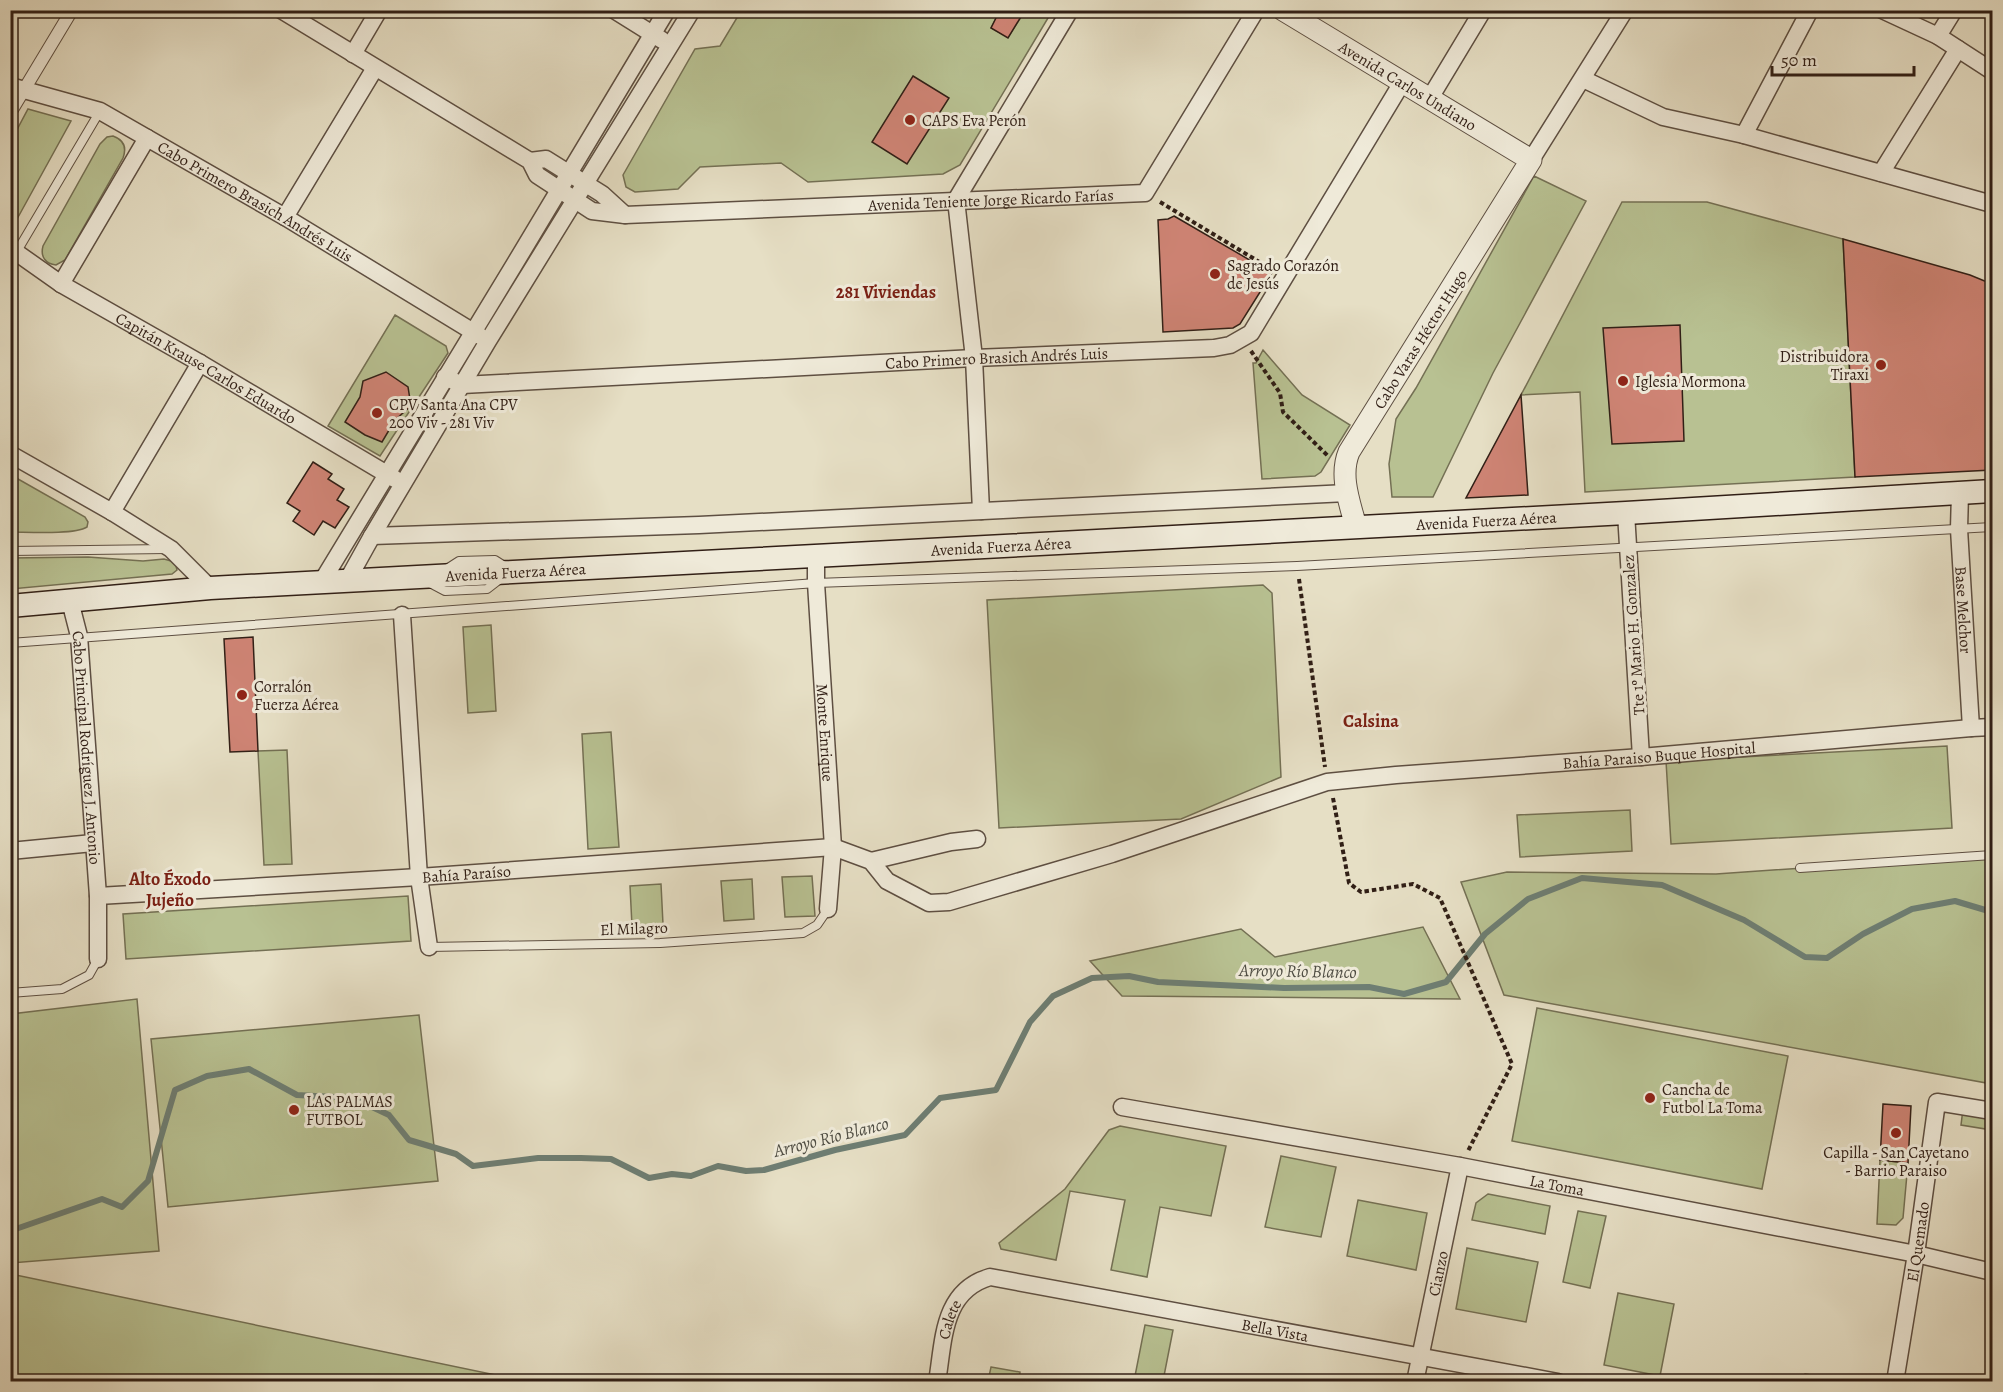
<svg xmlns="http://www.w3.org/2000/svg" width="2003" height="1392" font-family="Alegreya,serif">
<rect width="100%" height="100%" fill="#e6dfc5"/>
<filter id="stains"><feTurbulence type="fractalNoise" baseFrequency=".00333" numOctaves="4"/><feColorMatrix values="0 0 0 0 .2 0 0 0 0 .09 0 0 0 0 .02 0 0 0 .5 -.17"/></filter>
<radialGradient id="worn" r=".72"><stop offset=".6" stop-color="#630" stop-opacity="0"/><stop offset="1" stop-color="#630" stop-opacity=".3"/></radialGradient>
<path fill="#b8c192" stroke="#747054" stroke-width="1.5" d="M 741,11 L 1000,11 L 991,28 L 1008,37 L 1025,11 L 1047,11 L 1051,13 L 960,165 L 943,174 L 808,182 L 781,163 L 700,167 L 678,189 L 635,192 L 626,187 L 623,175 L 695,49 L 720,46 Z
M 28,109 L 71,121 L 11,230 L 11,141 Z
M 113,136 C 124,140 127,147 123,158 L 65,260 L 56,265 C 46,264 40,257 43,246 L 100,144 L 107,137 Z
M 1534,176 L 1586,201 L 1493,373 L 1433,497 L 1392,497 L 1389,464 L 1396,419 L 1416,388 Z
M 1622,202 L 1707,202 L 1843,239 L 1855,477 L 1585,492 L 1580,392 L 1521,395 Z
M 395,315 L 446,346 L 448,353 L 380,456 L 328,426 Z
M 1263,350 L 1302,395 L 1350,425 L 1321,472 L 1315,476 L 1262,479 L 1253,363 L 1256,363 Z
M 11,475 L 85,517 L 88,522 L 87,527 C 74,535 27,532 11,532 Z
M 88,557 L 143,561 L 164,559 L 171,561 L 176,566 L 177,570 L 172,574 L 11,589 L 10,558 Z
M 1263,585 L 1272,593 L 1281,777 L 1181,819 L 999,828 L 987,600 Z
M 491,625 L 496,711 L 468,713 L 463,627 Z
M 611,732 L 619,847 L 588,849 L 582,734 Z
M 1988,740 L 1992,740 L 1992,823 L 1986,823 Z
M 1947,746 L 1952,828 L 1671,844 L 1666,761 Z
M 287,750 L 292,864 L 264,865 L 258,751 Z
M 1630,810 L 1632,851 L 1520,857 L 1517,815 Z
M 1992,855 L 1992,1084 L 1504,995 L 1461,882 L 1507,872 L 1716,874 Z
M 812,876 L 815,916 L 785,917 L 782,877 Z
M 752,879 L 754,919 L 724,921 L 721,881 Z
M 661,884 L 663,924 L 632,926 L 630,886 Z
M 408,896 L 411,941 L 126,959 L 123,914 Z
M 1423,927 L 1460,999 L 1122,996 L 1090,961 L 1241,929 L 1275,957 Z
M 137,999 L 159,1251 L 11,1263 L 11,1014 Z
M 1537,1008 L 1788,1056 L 1762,1189 L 1512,1141 Z
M 419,1015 L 438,1181 L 168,1207 L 151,1039 Z
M 1992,1104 L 1992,1130 L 1961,1125 L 1963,1109 Z
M 1120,1126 L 1226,1146 L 1211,1216 L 1160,1207 L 1147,1277 L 1111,1270 L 1125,1200 L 1070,1191 L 1056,1260 L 1001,1249 L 999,1243 L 1065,1189 L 1109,1130 Z
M 1281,1156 L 1336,1167 L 1321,1237 L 1265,1227 Z
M 1880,1160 L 1908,1163 L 1903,1218 L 1896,1225 L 1877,1224 Z
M 1488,1194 L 1550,1206 L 1545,1234 L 1472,1220 L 1476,1203 Z
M 1358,1200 L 1427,1213 L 1416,1270 L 1347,1256 Z
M 1578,1211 L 1606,1216 L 1590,1288 L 1563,1282 Z
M 1467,1248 L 1538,1262 L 1526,1322 L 1456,1309 Z
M 10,1274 L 11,1274 L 524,1381 L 11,1381 Z
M 1618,1293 L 1674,1304 L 1660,1376 L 1604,1365 Z
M 1145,1325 L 1173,1330 L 1163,1381 L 1134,1381 Z
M 991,1367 L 1020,1372 L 1019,1381 L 988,1381 Z
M 1805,1374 L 1847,1381 L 1803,1381 Z"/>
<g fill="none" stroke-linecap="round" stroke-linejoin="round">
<path stroke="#6e7e73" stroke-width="6" d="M 10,1231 L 102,1199 L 122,1207 L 148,1181 L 175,1090 L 207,1076 L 249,1069 L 297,1095 L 353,1098 L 389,1115 L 409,1140 L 456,1154 L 473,1166 L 538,1158 L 581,1158 L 611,1159 L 649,1178 L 672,1174 L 691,1176 L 718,1166 L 746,1171 L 764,1170 L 835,1150 L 905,1135 L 940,1098 L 996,1090 L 1030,1022 L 1053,996 L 1092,978 L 1129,976 L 1158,982 L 1284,988 L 1369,987 L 1404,994 L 1446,982 L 1485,934 L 1528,899 L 1582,878 L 1662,885 L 1744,920 L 1805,957 L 1827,958 L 1863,934 L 1912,909 L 1955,901 L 1992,912"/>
</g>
<path fill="#cf8475" stroke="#311f16" stroke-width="1.5" d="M 1000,10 L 1025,10 L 1008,38 L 991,28 Z
M 913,76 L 949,98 L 907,164 L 872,142 Z
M 1174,216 L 1272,273 L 1240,324 L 1233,328 L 1163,332 L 1158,220 L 1168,219 Z
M 1843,239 L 1970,275 L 1992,284 L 1992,470 L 1855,477 Z
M 1680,325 L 1684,441 L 1612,444 L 1603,328 Z
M 386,372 L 408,387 L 411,406 L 395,420 L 382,442 L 365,435 L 345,422 L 360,397 L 363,381 Z
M 1521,395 L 1528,495 L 1466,498 Z
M 313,462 L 332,474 L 328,479 L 344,489 L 337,500 L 349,507 L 335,528 L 323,521 L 314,535 L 293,521 L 300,511 L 287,503 Z
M 253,637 L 258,751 L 230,752 L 224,639 Z
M 1883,1104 L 1911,1106 L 1908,1163 L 1880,1160 Z"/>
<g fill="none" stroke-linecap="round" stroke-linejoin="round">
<defs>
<path id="service" d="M 16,253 L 100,111
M 10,551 L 167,549
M 445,570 L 459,561 L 495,560 L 506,567
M 428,582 L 445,591 L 487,589 L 500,579
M 10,643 L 816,583 L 1297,566 L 1992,527
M 1800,868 L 1992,855
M 429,947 L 660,943 L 803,933 L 817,925 L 828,909
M 10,993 L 62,989 L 89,975 L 98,959"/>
<path id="pedestrian" d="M 10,113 L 72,10"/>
<g id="minor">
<path id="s1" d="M 281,10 L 530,161 L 537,175 L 592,211 L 625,215 L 1145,193 L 1256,10"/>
<path d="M 614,10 L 662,40"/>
<path d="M 1882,10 L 1938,36 L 1992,71"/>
<path d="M 1938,36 L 1954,10"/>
<path d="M 353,54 L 379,10"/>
<path d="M 1583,79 L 1663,117 L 1744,135 L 1992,204"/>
<path id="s2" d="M 10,86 L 100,111 L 285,217 L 480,336"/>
<path d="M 1430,98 L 1483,10"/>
<path d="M 1744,135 L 1810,10"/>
<path d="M 1531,160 L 1625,10"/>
<path d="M 530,161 L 546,159 L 602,194 L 625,215"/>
<path d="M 1881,173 L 1958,49"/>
<path d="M 285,217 L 375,68"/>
<path id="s3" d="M 10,248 L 61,284 L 200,363 L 395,479"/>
<path d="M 61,284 L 147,138"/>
<path id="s4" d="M 445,377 L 462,385 L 974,358 L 1214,348 L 1230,345 L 1251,333 L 1403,81"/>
<path d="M 10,454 L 112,512 L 171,549 L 210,588"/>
<path id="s5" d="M 1960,493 L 1959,529 L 1971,728"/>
<path d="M 981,511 L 974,358 L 956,200 L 1070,10"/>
<path d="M 112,512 L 200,363"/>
<path d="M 1626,513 L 1641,757"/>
<path d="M 372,536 L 699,525 L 1347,493"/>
<path id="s6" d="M 816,556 L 816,583 L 833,847 L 828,909"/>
<path d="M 347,581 L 372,536 L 488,341 L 692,10"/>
<path d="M 321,583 C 437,392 553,202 667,10"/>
<path id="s7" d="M 70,601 L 79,636 L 98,896 L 98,959"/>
<path d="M 402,615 L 419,877 L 429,947"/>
<path d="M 10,851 L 93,843"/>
<path d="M 871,861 L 951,842 L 977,839"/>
<path id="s8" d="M 98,896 L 419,877 L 833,847 L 871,861 L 887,881 L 929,903 L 949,902 L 1112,854 L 1327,782 L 1396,775 L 1641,757 L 1971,728 L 1992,727"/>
<path id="s9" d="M 1122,1107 L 1460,1166 L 1916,1254 L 1992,1272"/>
<path id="s10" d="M 937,1382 C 944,1340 942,1291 990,1277 L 1558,1382"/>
<path id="s11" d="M 1415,1382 L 1460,1166"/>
<path id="s12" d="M 1895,1382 L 1916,1254 L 1937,1102 L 1992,1111"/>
</g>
<g id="tertiary">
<path id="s13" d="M 1283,10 L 1531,160 L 1349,452 C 1339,476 1350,503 1356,527"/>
</g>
<g id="secondary">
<path id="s14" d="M 10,606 L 210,588 L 1626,513 L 1992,491"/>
</g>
</defs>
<use href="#service" stroke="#5e4f42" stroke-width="10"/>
<use href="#pedestrian" stroke="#5e4f42" stroke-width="14"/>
<use href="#minor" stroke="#5e4f42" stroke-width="19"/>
<use href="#tertiary" stroke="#5e4f42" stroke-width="23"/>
<use href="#secondary" stroke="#311f16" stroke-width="25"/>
<path stroke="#311f16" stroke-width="4" stroke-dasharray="4.5 3" stroke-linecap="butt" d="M 1160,202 L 1271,269
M 1251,351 L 1280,393 L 1283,412 L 1328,456
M 1299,579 L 1325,767
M 1333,798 L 1349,883 L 1361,892 L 1413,884 L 1440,898 L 1512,1064 L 1468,1151"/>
<use href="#service" stroke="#efead9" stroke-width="8"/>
<use href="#pedestrian" stroke="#efead9" stroke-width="12"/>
<use href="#minor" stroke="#efead9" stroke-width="16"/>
<use href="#tertiary" stroke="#efead9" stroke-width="21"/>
<use href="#secondary" stroke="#efead9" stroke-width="22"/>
</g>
<g fill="#8f2418" stroke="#efead9" stroke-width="2">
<circle cx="910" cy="120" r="6"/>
<circle cx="1215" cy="274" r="6"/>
<circle cx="1881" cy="365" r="6"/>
<circle cx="1623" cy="381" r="6"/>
<circle cx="377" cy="413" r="6"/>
<circle cx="242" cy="695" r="6"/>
<circle cx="1650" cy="1098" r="6"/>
<circle cx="294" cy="1110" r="6"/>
<circle cx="1896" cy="1133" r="6"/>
</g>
<g text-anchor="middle" stroke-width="6" stroke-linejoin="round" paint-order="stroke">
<g font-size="16" fill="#311f16" stroke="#efead9">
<text dy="6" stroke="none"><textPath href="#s13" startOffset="146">Avenida Carlos Undiano</textPath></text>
<text dy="6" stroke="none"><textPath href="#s1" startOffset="772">Avenida Teniente Jorge Ricardo Farías</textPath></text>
<text dy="6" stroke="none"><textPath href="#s2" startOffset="273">Cabo Primero Brasich Andrés Luis</textPath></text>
<text transform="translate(1420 339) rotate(-58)" y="6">Cabo Varas Héctor Hugo</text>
<text dy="6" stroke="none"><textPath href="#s4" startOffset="554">Cabo Primero Brasich Andrés Luis</textPath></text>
<text dy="6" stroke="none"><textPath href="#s3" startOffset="230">Capitán Krause Carlos Eduardo</textPath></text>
<text dy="6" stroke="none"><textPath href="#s14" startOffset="1479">Avenida Fuerza Aérea</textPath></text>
<text dy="6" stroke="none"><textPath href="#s14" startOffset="993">Avenida Fuerza Aérea</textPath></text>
<text dy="6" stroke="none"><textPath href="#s14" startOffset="507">Avenida Fuerza Aérea</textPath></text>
<text dy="6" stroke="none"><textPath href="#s5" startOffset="117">Base Melchor</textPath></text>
<text transform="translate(1633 635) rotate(-94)" y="6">Tte 1º Mario H. Gonzalez</text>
<text dy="6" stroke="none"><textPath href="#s6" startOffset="177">Monte Enrique</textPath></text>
<text dy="6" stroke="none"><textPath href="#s7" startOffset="148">Cabo Principal Rodríguez J. Antonio</textPath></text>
<text dy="6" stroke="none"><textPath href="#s8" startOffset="1600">Bahía Paraiso Buque Hospital</textPath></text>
<text dy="6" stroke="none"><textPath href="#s8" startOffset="369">Bahía Paraíso</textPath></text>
<text transform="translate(634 928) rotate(-2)" y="6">El Milagro</text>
<text dy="6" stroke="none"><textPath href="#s9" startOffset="442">La Toma</textPath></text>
<text dy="6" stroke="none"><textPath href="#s12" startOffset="142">El Quemado</textPath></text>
<text dy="6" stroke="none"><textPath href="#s11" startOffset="111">Cianzo</textPath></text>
<text dy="6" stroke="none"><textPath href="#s10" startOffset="64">Calete</textPath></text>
<text dy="6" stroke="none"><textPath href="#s10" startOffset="416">Bella Vista</textPath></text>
</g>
<g font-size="16" fill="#311f16" stroke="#efead9" text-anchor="start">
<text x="922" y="126">CAPS Eva Perón</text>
<text x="1227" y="271">Sagrado Corazón<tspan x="1227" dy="18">de Jesús</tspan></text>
<text x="1869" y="362" text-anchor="end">Distribuidora<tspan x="1869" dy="18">Tiraxi</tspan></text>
<text x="1635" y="387">Iglesia Mormona</text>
<text x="389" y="410">CPV Santa Ana CPV<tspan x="389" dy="18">200 Viv - 281 Viv</tspan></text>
<text x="254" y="692">Corralón<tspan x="254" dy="18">Fuerza Aérea</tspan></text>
<text x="1662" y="1095">Cancha de<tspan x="1662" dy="18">Futbol La Toma</tspan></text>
<text x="306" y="1107">LAS PALMAS<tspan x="306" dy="18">FUTBOL</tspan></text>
<text x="1896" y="1158" text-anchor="middle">Capilla - San Cayetano<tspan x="1896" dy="18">- Barrio Paraiso</tspan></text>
</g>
<g font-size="18" font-weight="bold" fill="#7a1f14" stroke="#efead9">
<text x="886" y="298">281 Viviendas</text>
<text x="1371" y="727">Calsina</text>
<text x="170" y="885">Alto Éxodo<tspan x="170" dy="21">Jujeño</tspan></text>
</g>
<g font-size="18" font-style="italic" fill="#504e44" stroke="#efead9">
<text transform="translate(1298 971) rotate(1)" y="6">Arroyo Río Blanco</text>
<text transform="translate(831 1137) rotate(-14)" y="6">Arroyo Río Blanco</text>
</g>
</g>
<rect width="2003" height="1392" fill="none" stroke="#e6dfc5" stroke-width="36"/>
<rect x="12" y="12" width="1979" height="1368" fill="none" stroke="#311f16" stroke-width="3"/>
<rect x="18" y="18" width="1967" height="1356" fill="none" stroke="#311f16" stroke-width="1.5"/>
<path d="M1772 66v9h142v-9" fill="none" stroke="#311f16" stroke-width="3"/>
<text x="1781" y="66" font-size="18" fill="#311f16" stroke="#efead9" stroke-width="4.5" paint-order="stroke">50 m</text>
<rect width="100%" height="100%" filter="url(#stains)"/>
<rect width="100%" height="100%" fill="url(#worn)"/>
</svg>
